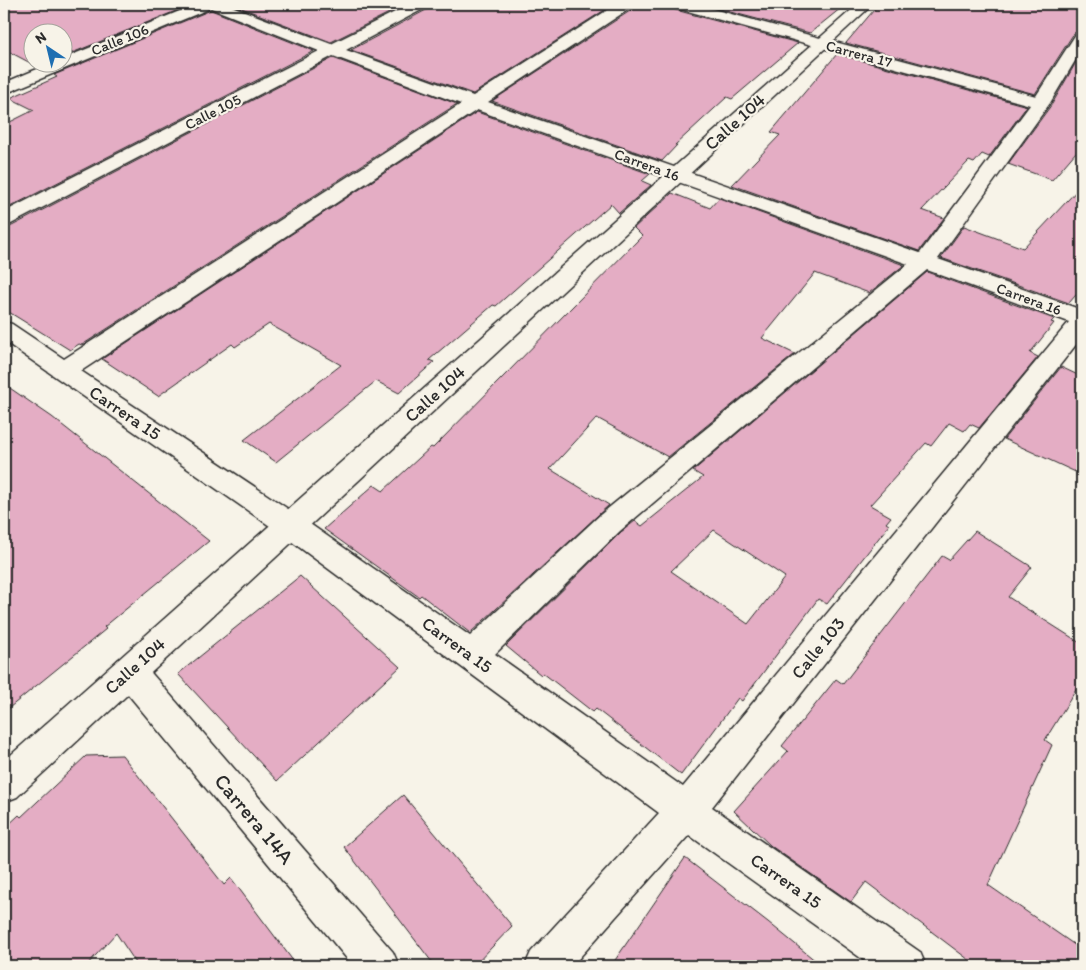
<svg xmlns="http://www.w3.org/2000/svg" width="1086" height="970" font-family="Itim,sans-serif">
<rect width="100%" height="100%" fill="#f7f3e8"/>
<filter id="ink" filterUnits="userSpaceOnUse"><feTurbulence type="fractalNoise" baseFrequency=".02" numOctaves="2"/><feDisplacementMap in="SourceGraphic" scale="10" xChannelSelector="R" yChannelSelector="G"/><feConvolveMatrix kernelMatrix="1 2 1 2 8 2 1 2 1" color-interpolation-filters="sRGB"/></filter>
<g filter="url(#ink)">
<path fill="#e4adc4" stroke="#2b2b2b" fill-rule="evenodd" d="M 19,4 L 193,4 L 62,57 L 62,32 L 32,32 L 32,62 L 48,62 L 38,67 L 4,49 L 4,9 Z
M 231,4 L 407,4 L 331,42 Z
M 431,4 L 614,4 L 473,94 L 351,50 L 428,9 Z
M 636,4 L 669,4 L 672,9 L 798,43 L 732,99 L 727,97 L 675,145 L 677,145 L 662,161 L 492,101 L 633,9 Z
M 700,4 L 846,4 L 810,33 Z
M 879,4 L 1082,4 L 1082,30 L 1074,33 L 1035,94 L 846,43 Z
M 211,10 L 314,51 L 4,210 L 4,125 L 34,110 L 10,98 L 57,77 L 54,75 Z
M 1082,52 L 1082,145 L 1052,180 L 1008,164 L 1052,104 Z
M 837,54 L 1027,106 L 989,157 L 982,154 L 974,163 L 969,161 L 922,210 L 944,218 L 919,251 L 732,185 L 780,135 L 771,132 Z
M 333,58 L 457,104 L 82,345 L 79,344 L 70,350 L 4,309 L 4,228 L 12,226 Z
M 477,112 L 650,174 L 642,181 L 651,185 L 619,213 L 611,204 L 496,306 L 493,305 L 429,360 L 434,362 L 399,393 L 376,381 L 276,462 L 244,440 L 341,365 L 269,324 L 235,347 L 232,344 L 158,396 L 102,359 Z
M 1082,185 L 1082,288 L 1069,303 L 941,258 L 964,226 L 1023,248 Z
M 672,193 L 710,208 L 719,198 L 904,265 L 869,293 L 815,273 L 762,338 L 795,354 L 668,457 L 597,418 L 550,469 L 609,505 L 470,633 L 421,595 L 419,597 L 324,529 L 374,485 L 383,491 L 431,447 L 433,448 L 642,236 L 634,228 Z
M 927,272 L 1054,319 L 1051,322 L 1054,323 L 1030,353 L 1038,357 L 979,428 L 970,424 L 964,431 L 949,423 L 931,446 L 926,443 L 870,505 L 891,517 L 886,523 L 889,525 L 827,604 L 818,599 L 742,701 L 738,698 L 681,775 L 596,709 L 593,712 L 543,673 L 541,675 L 506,646 L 621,532 L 635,521 L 642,526 L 703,477 L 693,471 ZM 714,530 L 785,577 L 748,624 L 671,571 Z
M 1061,367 L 1082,377 L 1082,475 L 1004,439 Z
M 4,384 L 52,417 L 209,541 L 104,627 L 106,629 L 4,712 Z
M 975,531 L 1032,567 L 1008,597 L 1082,644 L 1082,680 L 1045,740 L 1052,745 L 988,885 L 1082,950 L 1082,966 L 977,966 L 866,882 L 851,902 L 771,846 L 734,811 L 788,751 L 782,746 L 836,679 L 843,684 L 942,556 L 949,560 Z
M 300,576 L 400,667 L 277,781 L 178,674 Z
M 122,755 L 224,885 L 231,878 L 297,966 L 138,966 L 116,933 L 86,966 L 4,966 L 4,829 L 19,815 L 21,817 L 86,756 Z
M 403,795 L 512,926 L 474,966 L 435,966 L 344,847 Z
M 685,858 L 768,922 L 822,966 L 611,966 Z"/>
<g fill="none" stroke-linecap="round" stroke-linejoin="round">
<defs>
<path id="minor" d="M 197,4 L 226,4 L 331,44 L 411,4 L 429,4 L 427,7 L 346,50 L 473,96 L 617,4 L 634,4 L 632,7 L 488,102 L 920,253 L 1030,105 L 673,7 L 671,4 L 694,4 L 1036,96 L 1076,34 L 1082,32 L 1082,49 L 1050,103 L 938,259 L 1082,310 L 1082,337 L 712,807 L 920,952 L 926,966 L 872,966 L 689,835 L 572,966 L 525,966 L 531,952 L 659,813 L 280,533 L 4,341 L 4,322 L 12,324 L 64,359 L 461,104 L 333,56 L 11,224 L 4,226 L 4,212 L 319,51 L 211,8 L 4,94 L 4,83 L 54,62 L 62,62 L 62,59 ZM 477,110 L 908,264 L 600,515 L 470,636 L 300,517 L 81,371 ZM 927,270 L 1069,322 L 683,787 L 495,654 L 620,531 Z
M 129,656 L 140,660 L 393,952 L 399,966 L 353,966 L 118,682 L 113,671 L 118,660 Z"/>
<path id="primary" d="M 858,4 L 873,4 L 17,797 L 4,802 L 4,761 Z"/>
</defs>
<use href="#minor" stroke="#2b2b2b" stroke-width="3"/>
<use href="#primary" stroke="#2b2b2b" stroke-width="3"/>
<use href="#minor" fill="#f7f3e8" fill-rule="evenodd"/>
<use href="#primary" fill="#f7f3e8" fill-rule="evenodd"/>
</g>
</g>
<g text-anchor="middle" stroke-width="4.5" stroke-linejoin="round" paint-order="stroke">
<g font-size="15" fill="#2b2b2b" stroke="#f7f3e8">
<text transform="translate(120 40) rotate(-22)" y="5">Calle 106</text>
<text transform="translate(859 54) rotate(15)" y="5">Carrera 17</text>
<text transform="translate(213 112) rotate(-27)" y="5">Calle 105</text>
<text transform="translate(647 165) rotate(20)" y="5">Carrera 16</text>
<text transform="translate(1029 299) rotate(20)" y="5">Carrera 16</text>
</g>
<g font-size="18" fill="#2b2b2b" stroke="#f7f3e8">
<text transform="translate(735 122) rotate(-42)" y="6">Calle 104</text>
<text transform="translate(435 394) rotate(-42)" y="6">Calle 104</text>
<text transform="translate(125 413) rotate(34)" y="6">Carrera 15</text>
<text transform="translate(457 645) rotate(36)" y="6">Carrera 15</text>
<text transform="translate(818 648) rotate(-51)" y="6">Calle 103</text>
<text transform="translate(135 666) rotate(-42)" y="6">Calle 104</text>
<text transform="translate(786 881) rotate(35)" y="6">Carrera 15</text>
</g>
<g font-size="21" fill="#2b2b2b" stroke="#f7f3e8">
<text transform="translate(254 819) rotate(50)" y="7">Carrera 14A</text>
</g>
</g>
<rect width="1086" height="970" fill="none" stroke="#f7f3e8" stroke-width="20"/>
<rect x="10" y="10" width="1066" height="950" fill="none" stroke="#2b2b2b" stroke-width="2" filter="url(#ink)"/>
<g transform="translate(48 48) rotate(325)"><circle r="24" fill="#f7f3e8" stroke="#a5a39c"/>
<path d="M0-4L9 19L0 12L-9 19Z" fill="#1f6fb2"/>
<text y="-8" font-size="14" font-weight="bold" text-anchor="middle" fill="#2b2b2b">N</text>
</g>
</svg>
